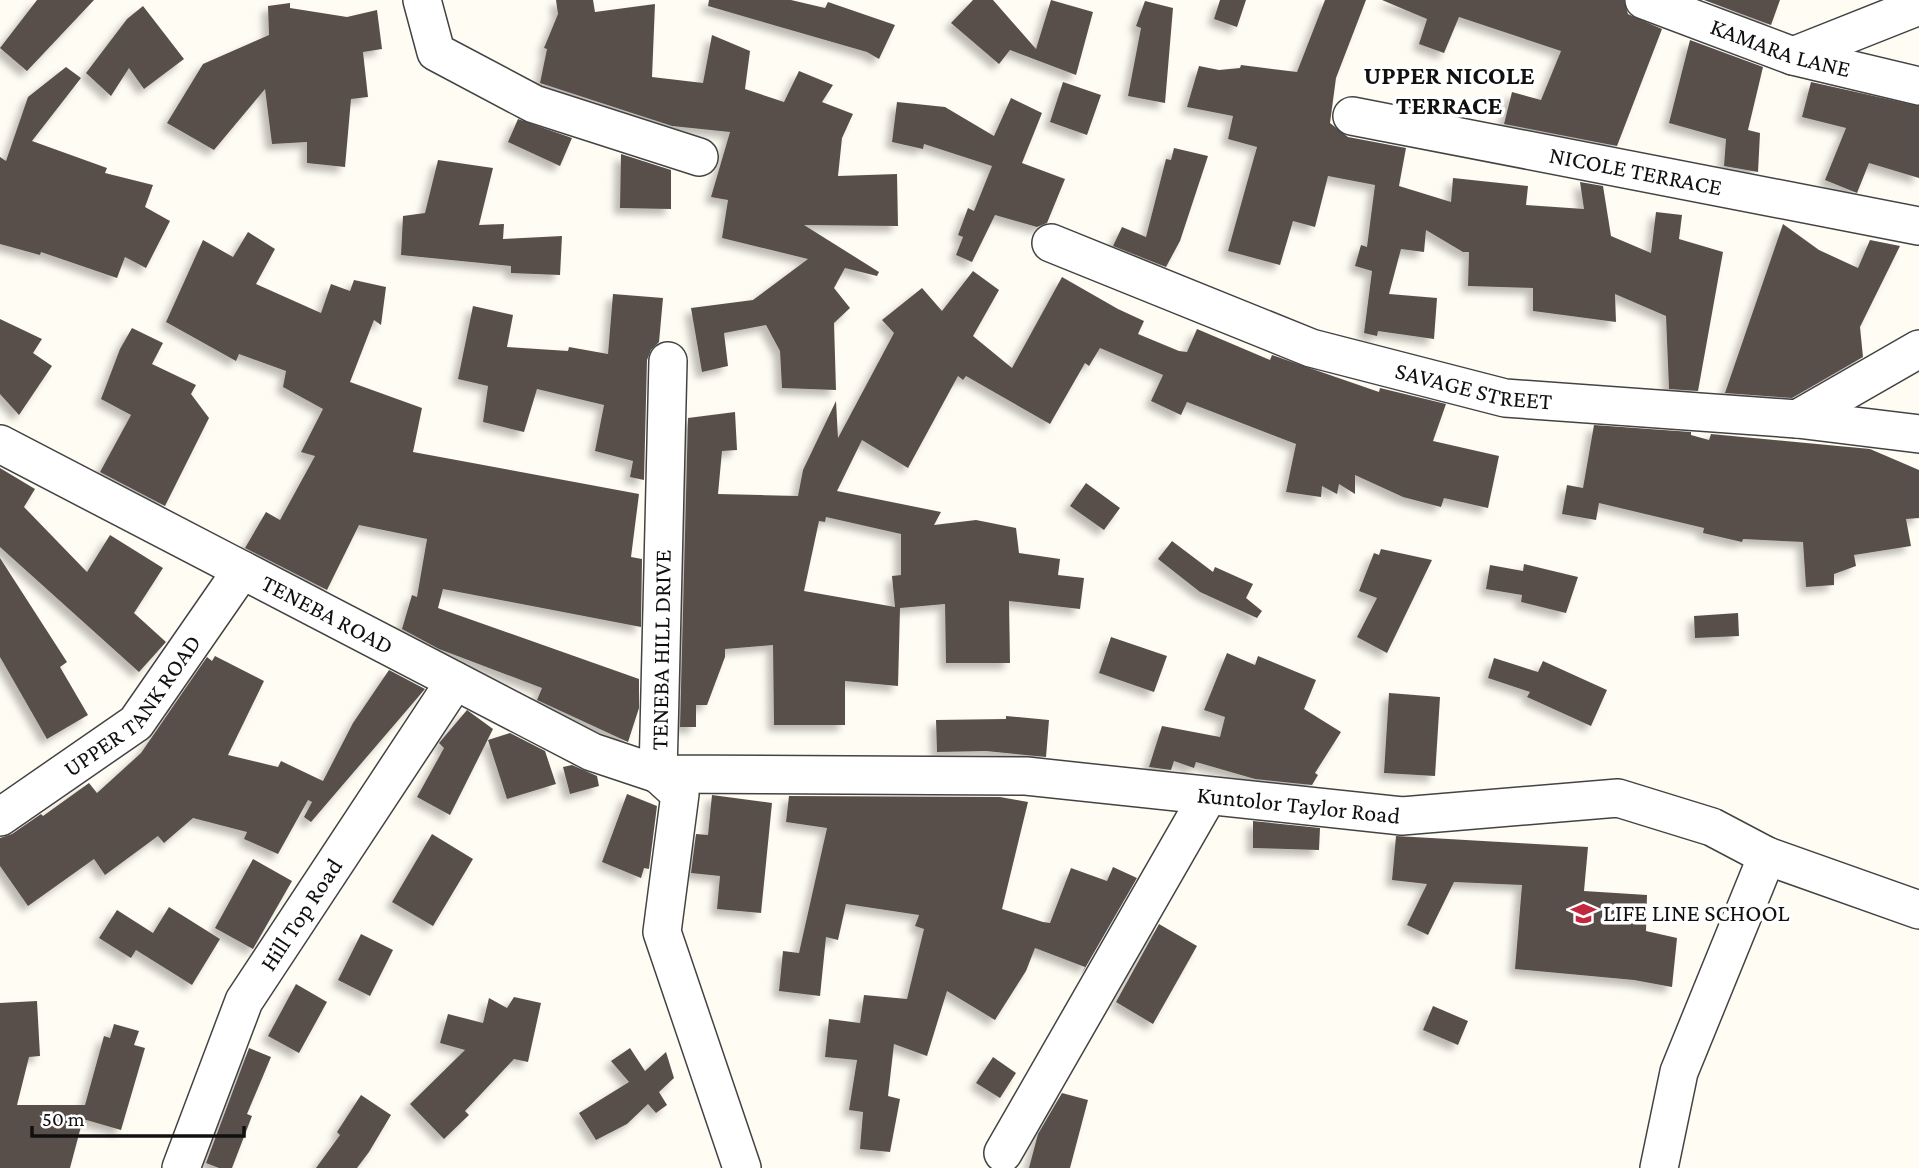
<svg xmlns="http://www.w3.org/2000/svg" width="1919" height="1168" font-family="'Crimson Pro',serif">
<defs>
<filter id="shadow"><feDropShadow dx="-6" dy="6" stdDeviation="3.5" flood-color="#0004"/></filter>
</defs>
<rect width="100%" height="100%" fill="#fffcf3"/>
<path fill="#59504c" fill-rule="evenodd" filter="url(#shadow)" d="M 37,0 L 94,0 L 27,71 L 0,48 Z
M 556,0 L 593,0 L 595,12 L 655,4 L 652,77 L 703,83 L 712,35 L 750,51 L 745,89 L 784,102 L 799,71 L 833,85 L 822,102 L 853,114 L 842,138 L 838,176 L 897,174 L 898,226 L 804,225 L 879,272 L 877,276 L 845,268 L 834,288 L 850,308 L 834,323 L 836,390 L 782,388 L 780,351 L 766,325 L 724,333 L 728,366 L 702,372 L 691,308 L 753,300 L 808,259 L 722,238 L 728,200 L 711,197 L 730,132 L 672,126 L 540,83 L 547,49 L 544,48 L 558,14 Z
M 709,0 L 791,0 L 825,8 L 828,2 L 895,25 L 879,59 L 867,52 L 708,6 Z
M 973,0 L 993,0 L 1036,49 L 1051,0 L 1093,12 L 1076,75 L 1010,50 L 999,64 L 951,23 Z
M 1220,0 L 1246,0 L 1237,27 L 1214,19 Z
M 1325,0 L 1366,0 L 1336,78 L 1330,123 L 1348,137 L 1406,148 L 1399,186 L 1451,202 L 1453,178 L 1528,186 L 1526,205 L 1584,209 L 1580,182 L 1603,186 L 1611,236 L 1651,253 L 1656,212 L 1682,215 L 1679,239 L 1723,252 L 1698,391 L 1669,389 L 1666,316 L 1615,294 L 1616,322 L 1533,311 L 1533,288 L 1468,286 L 1469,252 L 1463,252 L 1426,230 L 1424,252 L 1401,249 L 1389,294 L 1437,298 L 1434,339 L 1378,331 L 1377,336 L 1364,333 L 1372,271 L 1355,266 L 1361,245 L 1367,247 L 1375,185 L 1328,176 L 1315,227 L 1293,221 L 1280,265 L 1228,251 L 1257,147 L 1228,139 L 1233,116 L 1187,107 L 1199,66 L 1219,70 L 1240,68 L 1241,65 L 1297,72 Z
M 1382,0 L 1624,0 L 1628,14 L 1662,29 L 1617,146 L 1504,124 L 1512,92 L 1541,100 L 1561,51 L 1459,17 L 1444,53 L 1419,44 L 1427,19 Z
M 1704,0 L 1780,0 L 1771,25 Z
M 1145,1 L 1173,8 L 1165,103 L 1128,96 L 1141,28 L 1136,26 Z
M 290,3 L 290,8 L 347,17 L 377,10 L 382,49 L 363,52 L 368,97 L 351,99 L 345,167 L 307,163 L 307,142 L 272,144 L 265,89 L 214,150 L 167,123 L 203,64 L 269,35 L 268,6 Z
M 143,6 L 184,59 L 144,89 L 129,68 L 111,96 L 86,73 L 127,19 Z
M 1690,40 L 1763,67 L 1748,130 L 1760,133 L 1758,172 L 1724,166 L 1726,139 L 1669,123 Z
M 66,67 L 81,78 L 32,141 L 107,168 L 105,173 L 153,185 L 145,207 L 170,221 L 146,268 L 125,257 L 117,278 L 41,252 L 40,255 L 0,244 L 0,157 L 6,161 L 28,97 Z
M 1063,82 L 1101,95 L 1087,135 L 1050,122 Z
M 1811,82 L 1919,106 L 1919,178 L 1869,163 L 1857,193 L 1825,180 L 1846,128 L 1802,117 Z
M 1011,98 L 1042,113 L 1022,163 L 1065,179 L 1047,223 L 1037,227 L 995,215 L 972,262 L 956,255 L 963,237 L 958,235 L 968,208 L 974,211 L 992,166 L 924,144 L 923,149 L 892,142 L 897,102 L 945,107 L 994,136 Z
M 518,119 L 572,138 L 560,166 L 508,142 Z
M 1174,148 L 1208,156 L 1180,241 L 1166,267 L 1113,246 L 1122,227 L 1146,237 L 1166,159 L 1171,160 Z
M 621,154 L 671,170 L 671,209 L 620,208 Z
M 438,160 L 493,168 L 479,225 L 504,224 L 503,239 L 562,236 L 560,275 L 511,273 L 511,266 L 401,255 L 403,216 L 425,213 Z
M 1783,224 L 1819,250 L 1858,268 L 1870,240 L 1900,246 L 1860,327 L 1863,357 L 1792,398 L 1725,393 Z
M 248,232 L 275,249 L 256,284 L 321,313 L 331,284 L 350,291 L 354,280 L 386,287 L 381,325 L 374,320 L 350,382 L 422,408 L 413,452 L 639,494 L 631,557 L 642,559 L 641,627 L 443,589 L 438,608 L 639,679 L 639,708 L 628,742 L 537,700 L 542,688 L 439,649 L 402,629 L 412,595 L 417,597 L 427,539 L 359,525 L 327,590 L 245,548 L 266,512 L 280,520 L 315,456 L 301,452 L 323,409 L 283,387 L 286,371 L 239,354 L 236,361 L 166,322 L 203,240 L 233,257 Z
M 973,271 L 999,290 L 973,336 L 1012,368 L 1062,277 L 1118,309 L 1144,321 L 1138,334 L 1179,351 L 1187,352 L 1197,329 L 1270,360 L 1272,355 L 1379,392 L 1380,388 L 1446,404 L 1433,441 L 1499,456 L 1488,508 L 1444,498 L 1441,507 L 1403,497 L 1355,475 L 1355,494 L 1339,484 L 1337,494 L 1322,486 L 1321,497 L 1286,492 L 1296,444 L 1187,402 L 1181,415 L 1151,401 L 1163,375 L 1100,348 L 1089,366 L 1085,363 L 1050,424 L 966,376 L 963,380 L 958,376 L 908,468 L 862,440 L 837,491 L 941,512 L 934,525 L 976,520 L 1016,528 L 1019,553 L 1060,559 L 1058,575 L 1084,578 L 1080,609 L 1009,601 L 1010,663 L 946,663 L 945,604 L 900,608 L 898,686 L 845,681 L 845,725 L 774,725 L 773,645 L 725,649 L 725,657 L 707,705 L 696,705 L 696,727 L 680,727 L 688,418 L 735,412 L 737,450 L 722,451 L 718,494 L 798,496 L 803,470 L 836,401 L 838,438 L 894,333 L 882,320 L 922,288 L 942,311 ZM 826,517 L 901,534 L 901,575 L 892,576 L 895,607 L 804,591 L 819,521 L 825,522 Z
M 613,294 L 663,298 L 659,342 L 651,350 L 647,360 L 644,480 L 630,477 L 633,461 L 595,451 L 604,405 L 537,389 L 524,432 L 483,422 L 488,386 L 458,379 L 473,306 L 513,315 L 507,347 L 568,351 L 569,347 L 608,354 Z
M 0,319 L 42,339 L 33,353 L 52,366 L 19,415 L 0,394 Z
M 132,328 L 163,343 L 152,364 L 196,385 L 191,394 L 209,418 L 165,506 L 100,472 L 131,415 L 101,399 L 120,349 Z
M 1594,425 L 1691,432 L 1691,435 L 1709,440 L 1711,434 L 1870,449 L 1919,470 L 1919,518 L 1906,519 L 1911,546 L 1854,555 L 1856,566 L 1834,574 L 1834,585 L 1806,587 L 1803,542 L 1743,539 L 1742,542 L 1703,533 L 1704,528 L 1599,503 L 1596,520 L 1562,514 L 1567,485 L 1583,488 Z
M 0,468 L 35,489 L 24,507 L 87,572 L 110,535 L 163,568 L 134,613 L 166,642 L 139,672 L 0,547 Z
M 1086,483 L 1120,508 L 1104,530 L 1070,506 Z
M 1172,541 L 1213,572 L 1215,567 L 1253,584 L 1246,598 L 1262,611 L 1257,618 L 1200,592 L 1158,559 Z
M 1381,549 L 1432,560 L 1387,653 L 1357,637 L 1377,598 L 1359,591 L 1374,553 L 1379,555 Z
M 0,558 L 67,662 L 60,667 L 88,715 L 47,739 L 0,657 Z
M 1524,564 L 1578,577 L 1566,613 L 1521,602 L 1522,595 L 1486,589 L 1490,565 L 1523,571 Z
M 1738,613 L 1739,636 L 1695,638 L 1694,616 Z
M 1111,637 L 1167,656 L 1154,692 L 1099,673 Z
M 1227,653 L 1255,665 L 1258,656 L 1316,680 L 1304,709 L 1341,732 L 1315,773 L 1318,775 L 1312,785 L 1255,779 L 1196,762 L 1194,768 L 1174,761 L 1171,770 L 1149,767 L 1162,726 L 1220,737 L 1225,717 L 1204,710 Z
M 215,656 L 264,681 L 228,755 L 278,767 L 281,761 L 323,781 L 353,723 L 389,670 L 425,689 L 311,822 L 304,817 L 312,802 L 308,800 L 278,854 L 244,839 L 247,832 L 193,818 L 164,843 L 158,836 L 105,875 L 94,859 L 28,906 L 0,866 L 0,838 L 12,834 L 41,814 L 43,816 L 89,783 L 97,793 L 141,753 L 207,657 L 212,661 Z
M 1494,658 L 1538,672 L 1543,661 L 1607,690 L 1591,726 L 1527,697 L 1530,692 L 1488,678 Z
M 1389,693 L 1440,697 L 1435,776 L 1384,773 Z
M 467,710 L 493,729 L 450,815 L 417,797 L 444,748 L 439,743 Z
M 1006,716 L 1049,720 L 1046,757 L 986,751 L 937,752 L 936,720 L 1006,719 Z
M 510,733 L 545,751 L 556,784 L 507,799 L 488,740 Z
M 572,765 L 597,776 L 599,786 L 570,794 L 563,767 Z
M 627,794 L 657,806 L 649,869 L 644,868 L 641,878 L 602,862 Z
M 712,795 L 772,803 L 761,913 L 717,909 L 720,876 L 691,873 L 696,834 L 708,835 Z
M 789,796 L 1000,797 L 1028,802 L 1002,909 L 1043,922 L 1050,923 L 1071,868 L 1107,881 L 1113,867 L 1137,878 L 1081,975 L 1085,967 L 1035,948 L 1026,971 L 995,1020 L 947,991 L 927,1056 L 894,1044 L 888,1096 L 900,1099 L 890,1152 L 860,1149 L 863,1112 L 849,1110 L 857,1060 L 825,1057 L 829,1019 L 860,1023 L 864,995 L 907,999 L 924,929 L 915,926 L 919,915 L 846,904 L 838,940 L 826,937 L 820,996 L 779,991 L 783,951 L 799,953 L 827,828 L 786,822 Z
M 1253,821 L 1320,828 L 1319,850 L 1253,848 Z
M 432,834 L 473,859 L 433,926 L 392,902 Z
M 1396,836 L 1588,847 L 1584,891 L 1647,895 L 1646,931 L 1677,938 L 1672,987 L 1634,980 L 1515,969 L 1522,885 L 1454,882 L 1428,935 L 1407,925 L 1427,884 L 1392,880 Z
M 253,859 L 292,881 L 253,949 L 215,928 Z
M 169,907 L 220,939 L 192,985 L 136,950 L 131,958 L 99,938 L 117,910 L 153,933 Z
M 1159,924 L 1197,946 L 1153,1024 L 1116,1002 Z
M 361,934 L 393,950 L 370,996 L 338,980 Z
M 296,984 L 327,1002 L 299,1053 L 268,1036 Z
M 514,997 L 541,1003 L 528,1062 L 514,1059 L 465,1111 L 469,1115 L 444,1139 L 410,1104 L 465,1050 L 440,1043 L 448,1014 L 483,1023 L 489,998 L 507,1008 Z
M 37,1001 L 40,1056 L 29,1057 L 17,1105 L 85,1105 L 104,1036 L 110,1038 L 114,1024 L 139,1031 L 134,1045 L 145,1048 L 121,1130 L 83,1119 L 70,1168 L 0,1168 L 0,1003 Z
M 1433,1006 L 1468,1021 L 1458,1045 L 1423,1030 Z
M 249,1048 L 271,1057 L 247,1114 L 252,1116 L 232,1168 L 219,1168 L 206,1163 Z
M 630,1048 L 645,1071 L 666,1052 L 674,1078 L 659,1092 L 667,1105 L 656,1113 L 648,1104 L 627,1124 L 596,1140 L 579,1113 L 629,1082 L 611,1061 Z
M 993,1057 L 1016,1073 L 1000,1098 L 976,1083 Z
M 1062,1093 L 1088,1100 L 1070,1168 L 1029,1168 L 1038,1134 Z
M 361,1095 L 391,1115 L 369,1152 L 357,1168 L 316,1168 L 340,1135 L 337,1132 Z"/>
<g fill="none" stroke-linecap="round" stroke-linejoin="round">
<defs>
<g id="minor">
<path d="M 422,0 L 436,52 L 534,104 L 699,157"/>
<path id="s1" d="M 1644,0 L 1793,56 L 1919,86"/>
<path d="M 1793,56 L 1919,6"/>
<path id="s2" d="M 1352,116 L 1919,226"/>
<path id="s3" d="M 1051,243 L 1311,348 L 1505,398 L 1797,419 L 1919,434"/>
<path d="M 668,361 L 658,774 L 680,794 L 662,932 L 742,1168"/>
<path d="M 1797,419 L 1919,349"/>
<path id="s4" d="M 0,444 L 592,752 L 658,774 L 1026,776 L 1402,816 L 1618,798 L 1712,827 L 1767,856 L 1919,910"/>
<path id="s5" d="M 0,817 L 136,723 L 242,570"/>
<path d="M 1003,1153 L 1208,796"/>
<path id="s6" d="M 181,1168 L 244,1001 L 455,681"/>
<path d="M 1659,1168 L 1679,1072 L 1767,856"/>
</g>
</defs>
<use href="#minor" stroke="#434343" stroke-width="40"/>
<use href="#minor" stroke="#fff" stroke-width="37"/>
</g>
<defs>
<symbol id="school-bare" viewBox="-9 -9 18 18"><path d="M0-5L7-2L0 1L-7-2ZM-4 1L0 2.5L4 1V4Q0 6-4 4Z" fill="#c2273d" stroke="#fff" stroke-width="2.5" paint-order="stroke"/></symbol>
</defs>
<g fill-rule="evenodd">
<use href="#school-bare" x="1566" y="896" width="35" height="35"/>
</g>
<g text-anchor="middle" stroke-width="7" stroke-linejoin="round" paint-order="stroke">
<g font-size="24" fill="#101010" stroke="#fff">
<text dy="8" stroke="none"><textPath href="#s1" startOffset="145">KAMARA LANE</textPath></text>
<text dy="8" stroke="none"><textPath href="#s2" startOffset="289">NICOLE TERRACE</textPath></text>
<text dy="8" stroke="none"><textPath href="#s3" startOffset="448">SAVAGE STREET</textPath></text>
<text dy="8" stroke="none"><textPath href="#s4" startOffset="369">TENEBA ROAD</textPath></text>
<text transform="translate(661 650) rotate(-89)" y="8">TENEBA HILL DRIVE</text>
<text dy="8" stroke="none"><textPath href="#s5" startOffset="175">UPPER TANK ROAD</textPath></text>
<text dy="8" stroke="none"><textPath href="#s4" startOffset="1379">Kuntolor Taylor Road</textPath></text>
<text dy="8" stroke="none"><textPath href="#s6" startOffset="282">Hill Top Road</textPath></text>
</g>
<g font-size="24" fill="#101010" stroke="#fff" text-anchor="start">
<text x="1603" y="921">LIFE LINE SCHOOL</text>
</g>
<g font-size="26" font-weight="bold" fill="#101010" stroke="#fff">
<text x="1449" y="84">UPPER NICOLE<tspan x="1449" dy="30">TERRACE</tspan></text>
</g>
</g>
<path d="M32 1126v10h212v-10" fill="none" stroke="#101010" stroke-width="3.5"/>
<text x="42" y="1126" font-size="21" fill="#101010" stroke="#ffffff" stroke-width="5" paint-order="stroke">50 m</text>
</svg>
